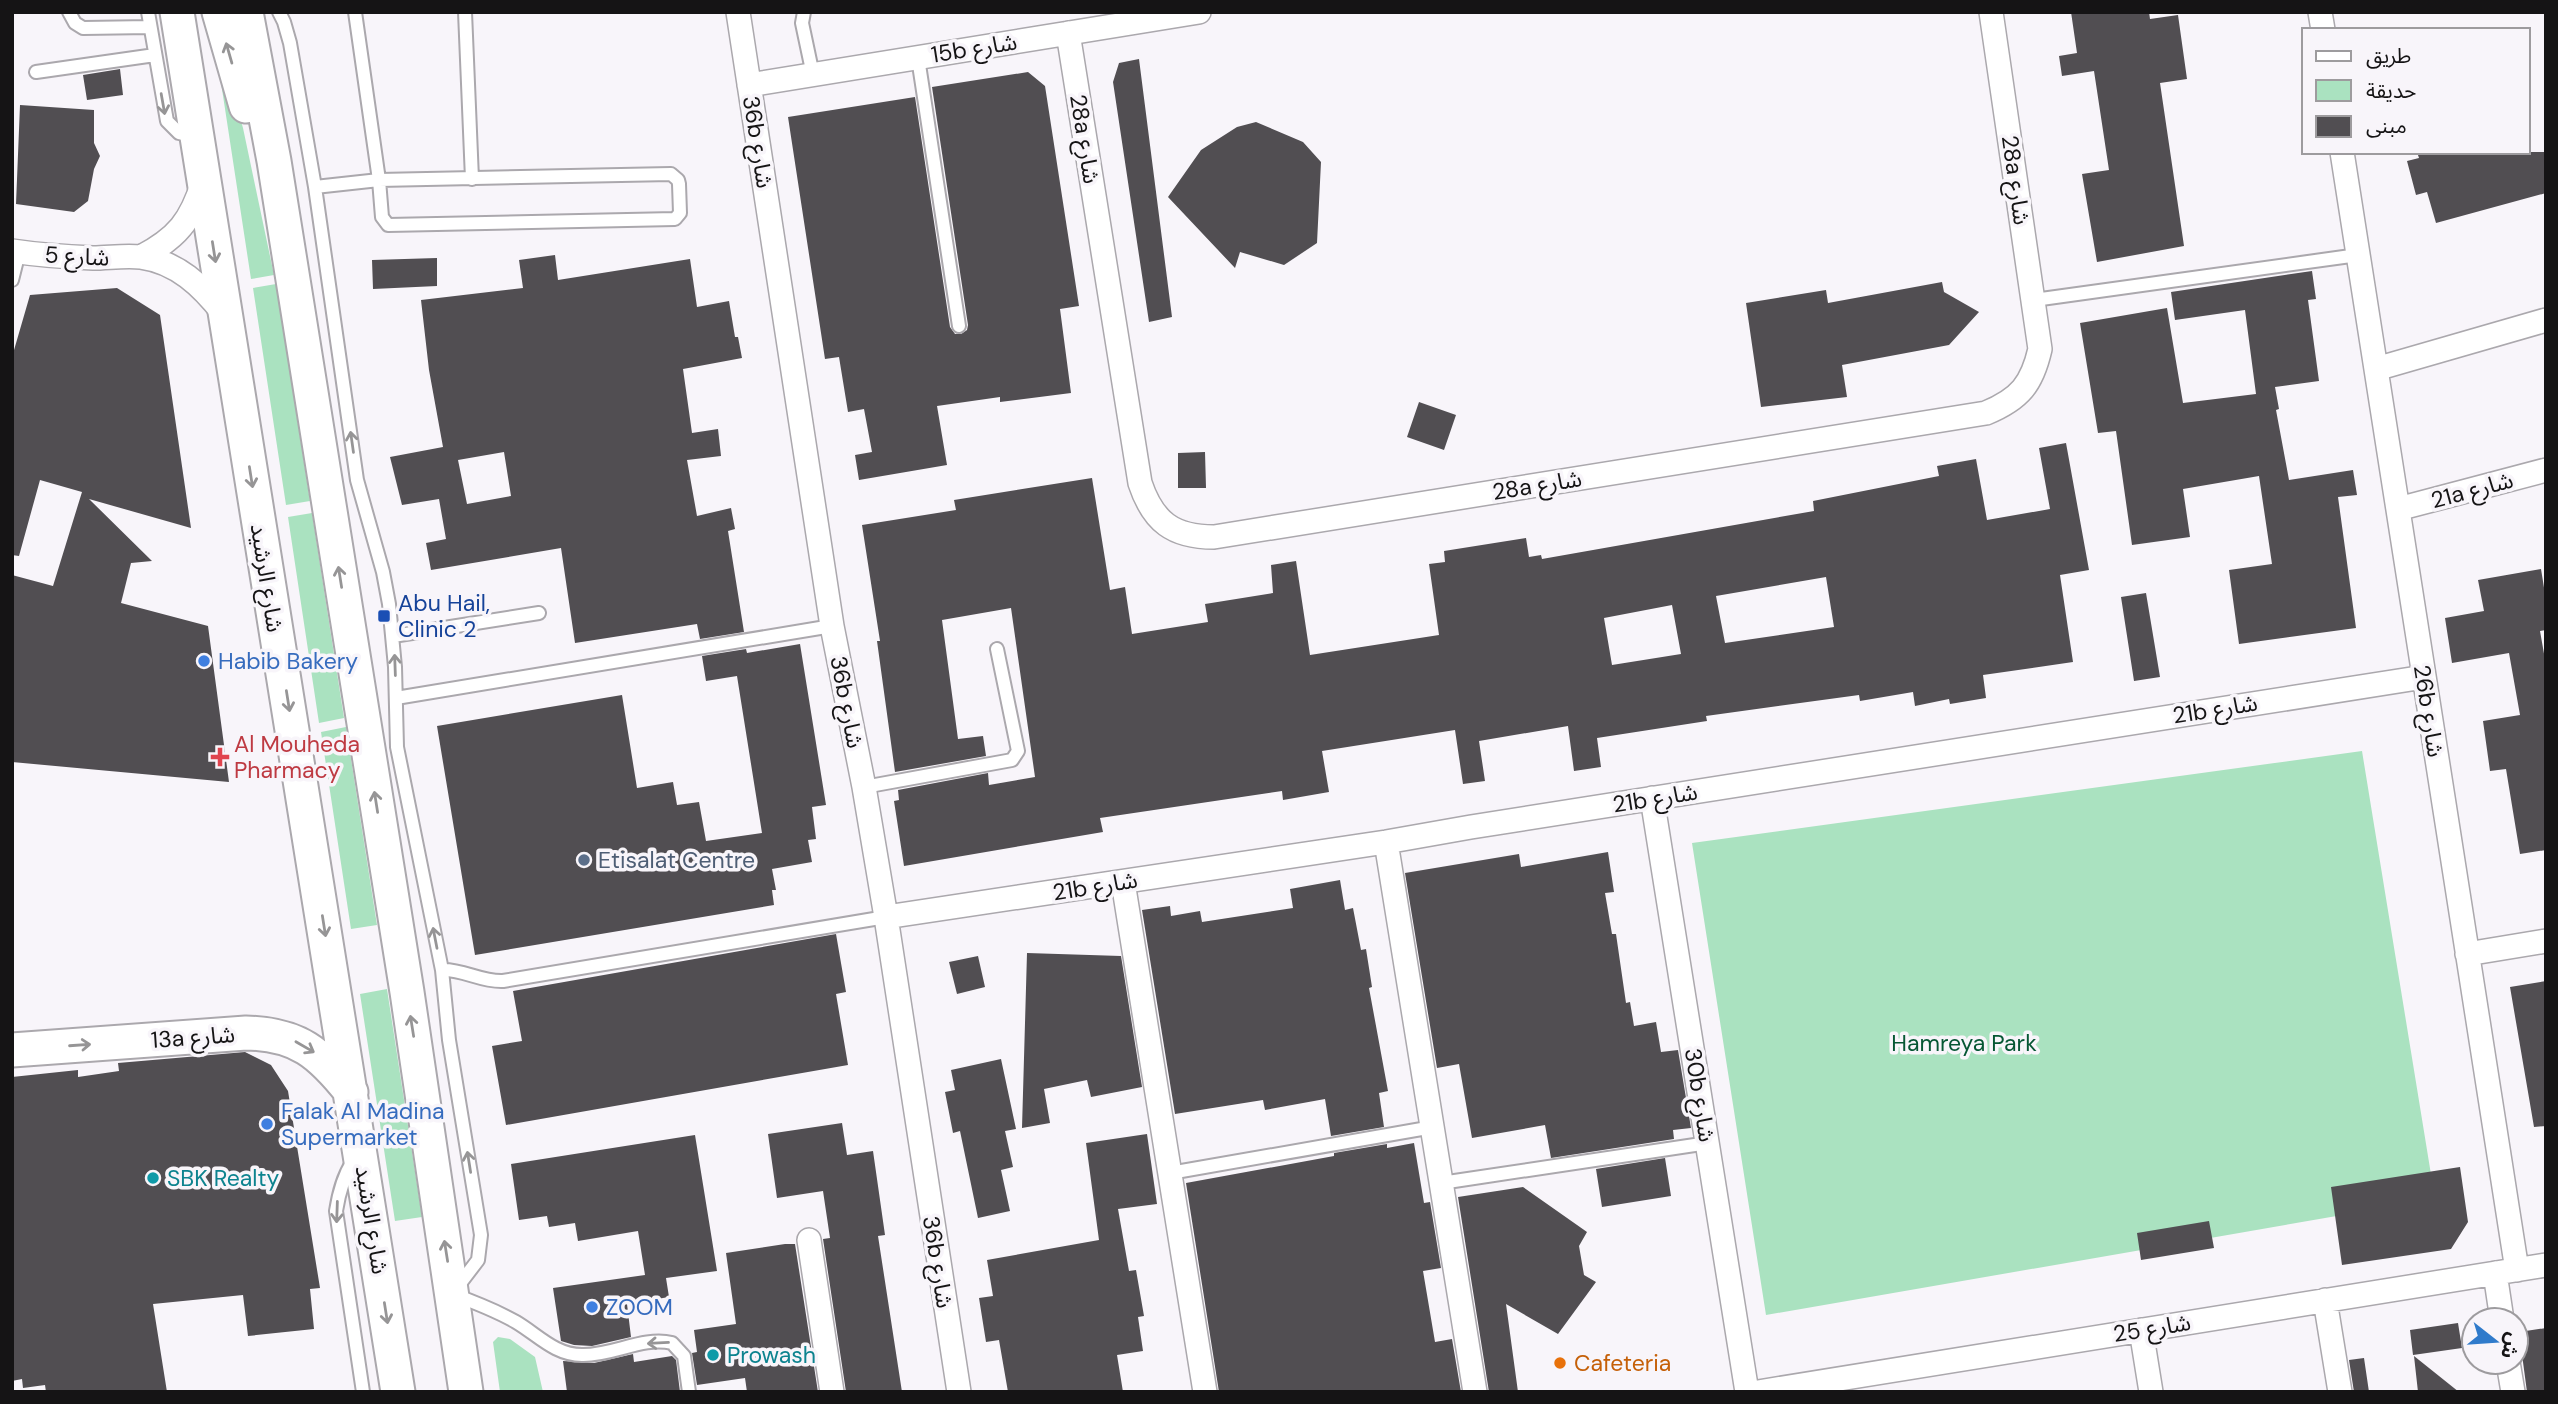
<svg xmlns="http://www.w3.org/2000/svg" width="2558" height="1404" font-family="'DM Sans','Noto Sans Arabic',sans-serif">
<rect width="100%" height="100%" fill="#f8f5fa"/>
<path fill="#aae2c0" d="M 227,73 L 243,128 L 274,275 L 251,279 L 220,76 Z
M 276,284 L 310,501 L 286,505 L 253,288 Z
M 312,513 L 344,718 L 319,723 L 288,517 Z
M 346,727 L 377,925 L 351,929 L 321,732 Z
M 2362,751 L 2435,1199 L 1766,1315 L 1692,843 Z
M 387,989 L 422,1217 L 395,1221 L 360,994 Z
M 498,1337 L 510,1339 L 535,1357 L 543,1392 L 500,1392 L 493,1342 Z"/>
<path fill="#514e52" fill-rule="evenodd" d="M 2071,12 L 2149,12 L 2150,19 L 2178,15 L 2187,79 L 2160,83 L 2184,246 L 2097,262 L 2082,174 L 2109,170 L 2094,71 L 2062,76 L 2059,56 L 2077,53 Z
M 1139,59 L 1172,317 L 1149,322 L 1113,82 L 1119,63 Z
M 120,69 L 123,95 L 87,100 L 83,75 Z
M 1028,72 L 1045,86 L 1079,306 L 1060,309 L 1071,393 L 1000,402 L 1000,397 L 937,406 L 947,465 L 859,480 L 855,455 L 872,452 L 864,409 L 848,412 L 839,357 L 825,359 L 788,117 L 915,97 L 950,327 L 955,334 L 961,334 L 967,330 L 968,325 L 932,87 Z
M 20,105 L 94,110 L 94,143 L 100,156 L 94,169 L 88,201 L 74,212 L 16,204 Z
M 1256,122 L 1303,142 L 1321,162 L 1317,243 L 1284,265 L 1240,252 L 1235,268 L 1168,197 L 1201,150 L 1237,127 Z
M 2417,152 L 2546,152 L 2546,193 L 2436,223 L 2427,192 L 2416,195 L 2407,161 L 2419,158 Z
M 555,255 L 558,280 L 690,259 L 697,307 L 729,301 L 735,337 L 738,337 L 742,358 L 683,369 L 692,433 L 718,429 L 721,456 L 687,460 L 697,516 L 731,508 L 735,529 L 728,531 L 744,632 L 700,639 L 697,624 L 575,643 L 561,548 L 431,570 L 426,543 L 446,539 L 439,499 L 402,505 L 390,457 L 443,447 L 429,370 L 421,300 L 523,288 L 519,260 ZM 504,452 L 511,496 L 467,504 L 458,460 Z
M 437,258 L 437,286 L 373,289 L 372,260 Z
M 2312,271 L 2316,299 L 2308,300 L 2319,381 L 2275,387 L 2279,409 L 2276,410 L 2289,480 L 2353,470 L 2357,495 L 2338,497 L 2356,628 L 2239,644 L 2229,570 L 2272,564 L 2259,476 L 2183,489 L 2190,537 L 2132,545 L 2116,431 L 2098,433 L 2080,323 L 2167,308 L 2183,403 L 2256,394 L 2245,310 L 2175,320 L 2171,292 Z
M 1942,282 L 1944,292 L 1979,312 L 1949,345 L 1842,365 L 1847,397 L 1761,407 L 1746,303 L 1826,290 L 1828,303 Z
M 117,288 L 160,315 L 191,528 L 89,499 L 152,561 L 131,563 L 121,603 L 208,626 L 229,782 L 12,762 L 12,575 L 53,586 L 82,492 L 40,480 L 19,556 L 12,555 L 12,357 L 30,295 Z
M 1419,402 L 1456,415 L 1444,450 L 1407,437 Z
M 2066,443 L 2089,570 L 2060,575 L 2073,662 L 1983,675 L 1986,698 L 1950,704 L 1949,699 L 1915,706 L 1913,692 L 1860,701 L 1859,695 L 1706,716 L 1707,721 L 1597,738 L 1601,767 L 1574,771 L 1568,726 L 1479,741 L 1485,781 L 1463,784 L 1455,730 L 1322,751 L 1329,792 L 1283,800 L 1282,791 L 1100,818 L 1103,832 L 904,866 L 894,801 L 899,800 L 898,790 L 988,773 L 989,785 L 1035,777 L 1011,608 L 942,620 L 958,739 L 983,736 L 986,756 L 895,772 L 877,641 L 880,641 L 862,525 L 956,510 L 954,500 L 1092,478 L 1110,590 L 1125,587 L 1132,634 L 1208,622 L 1205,604 L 1273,593 L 1271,565 L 1296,561 L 1310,655 L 1439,635 L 1429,564 L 1445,562 L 1444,551 L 1526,538 L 1529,557 L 1541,555 L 1542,559 L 1814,511 L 1813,501 L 1939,476 L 1937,466 L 1976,459 L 1987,520 L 2050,509 L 2039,448 ZM 1826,577 L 1834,627 L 1725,643 L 1716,596 ZM 1672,605 L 1681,654 L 1612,665 L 1604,618 Z
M 1205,452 L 1206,488 L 1178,488 L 1178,453 Z
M 2541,569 L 2546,600 L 2546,630 L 2540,631 L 2546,665 L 2546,850 L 2520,854 L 2506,769 L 2490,771 L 2483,721 L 2520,715 L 2509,653 L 2452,663 L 2445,618 L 2484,611 L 2478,580 Z
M 2146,593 L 2160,677 L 2134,681 L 2121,597 Z
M 800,644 L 826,805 L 812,807 L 816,839 L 808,840 L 812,862 L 772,869 L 776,890 L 772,890 L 774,905 L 475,955 L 437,726 L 622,695 L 637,788 L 673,782 L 677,805 L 699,802 L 706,841 L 762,833 L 737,676 L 706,681 L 702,656 L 746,649 L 747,653 Z
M 1608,852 L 1614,892 L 1605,893 L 1612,934 L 1616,934 L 1626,1003 L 1630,1002 L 1634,1026 L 1656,1022 L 1661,1052 L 1678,1050 L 1691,1128 L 1673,1130 L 1674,1139 L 1551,1158 L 1545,1125 L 1472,1138 L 1459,1064 L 1437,1068 L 1405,873 L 1519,854 L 1521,867 Z
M 1340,880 L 1345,910 L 1353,908 L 1361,950 L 1366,949 L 1372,987 L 1369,988 L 1388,1091 L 1379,1093 L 1384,1127 L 1331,1136 L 1325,1099 L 1265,1110 L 1263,1100 L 1175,1114 L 1142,910 L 1170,906 L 1171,916 L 1200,911 L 1202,922 L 1293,908 L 1290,889 Z
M 836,934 L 846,992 L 836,994 L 848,1065 L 506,1125 L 492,1046 L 522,1041 L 513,991 Z
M 1027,953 L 1121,956 L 1142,1087 L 1091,1097 L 1087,1080 L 1044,1089 L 1050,1123 L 1022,1128 Z
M 978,956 L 985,987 L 957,994 L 949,962 Z
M 2546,981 L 2546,1126 L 2534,1127 L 2510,987 Z
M 245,1052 L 271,1065 L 288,1091 L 320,1288 L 310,1289 L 314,1329 L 248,1336 L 243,1295 L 153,1304 L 167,1392 L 46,1392 L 45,1385 L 23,1388 L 22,1379 L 12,1381 L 12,1077 L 78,1070 L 78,1077 L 119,1071 L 118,1063 Z
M 1001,1059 L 1016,1129 L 1005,1131 L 1013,1167 L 1001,1170 L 1010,1211 L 978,1218 L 960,1131 L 953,1133 L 945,1092 L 955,1090 L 951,1070 Z
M 842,1123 L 847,1155 L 873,1151 L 885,1235 L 878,1236 L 902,1392 L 846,1392 L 823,1239 L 830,1238 L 823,1191 L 777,1198 L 768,1134 Z
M 1147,1134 L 1157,1204 L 1118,1209 L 1129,1271 L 1136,1270 L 1144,1316 L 1138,1317 L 1143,1351 L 1117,1355 L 1123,1392 L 1008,1392 L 999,1340 L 986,1342 L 979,1298 L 993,1296 L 987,1260 L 1099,1240 L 1086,1143 Z
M 695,1135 L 717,1271 L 666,1278 L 669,1297 L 627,1304 L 631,1337 L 592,1346 L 574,1345 L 561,1341 L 553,1288 L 645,1275 L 638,1231 L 578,1241 L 575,1223 L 549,1227 L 547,1216 L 519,1220 L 511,1164 Z
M 1414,1143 L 1424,1203 L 1430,1202 L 1441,1268 L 1423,1271 L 1435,1342 L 1452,1339 L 1461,1392 L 1219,1392 L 1186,1183 L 1334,1156 L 1334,1153 L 1387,1144 L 1387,1148 Z
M 1665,1158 L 1671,1196 L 1602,1207 L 1596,1169 Z
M 2460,1167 L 2468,1222 L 2451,1249 L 2342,1265 L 2331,1187 Z
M 1523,1187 L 1587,1232 L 1579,1246 L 1584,1275 L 1596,1282 L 1558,1334 L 1506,1304 L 1518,1392 L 1489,1392 L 1458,1197 Z
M 2209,1221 L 2214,1248 L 2141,1260 L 2137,1233 Z
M 785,1244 L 795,1244 L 818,1392 L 747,1392 L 745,1378 L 697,1385 L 692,1353 L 697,1352 L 694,1330 L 736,1324 L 726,1253 Z
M 2458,1323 L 2462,1348 L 2413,1355 L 2410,1330 Z
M 2546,1328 L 2546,1392 L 2527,1392 L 2519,1332 Z
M 633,1354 L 634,1362 L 672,1356 L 676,1360 L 680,1392 L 567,1392 L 563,1361 L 594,1363 Z
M 2414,1356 L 2459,1392 L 2418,1392 Z
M 2364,1358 L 2369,1392 L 2354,1392 L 2349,1360 Z"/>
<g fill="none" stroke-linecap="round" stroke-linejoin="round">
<defs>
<path id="lane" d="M 69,12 L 75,23 L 83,28 L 150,27
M 148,12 L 167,121 L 179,133 L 194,136
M 279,12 L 284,22 L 290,43 L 315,187 L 357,480 L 383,572 L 389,604 L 395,667 L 397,747 L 442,970 L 449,1040 L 481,1235 L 478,1260 L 452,1294 C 474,1302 497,1311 516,1322 C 538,1335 555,1355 582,1355 C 612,1356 643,1336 672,1343 L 684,1356 L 689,1392
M 465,12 L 472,179
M 804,12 L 802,23 L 813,75
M 918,58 L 959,326
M 36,72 L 155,55
M 671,174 L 678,180 L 679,184 L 680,213 L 675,219 L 388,225 L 382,217 L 379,180 Z
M 315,187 L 379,180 L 355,12
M 12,280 L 19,252
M 2034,300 L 2358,255
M 393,636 L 539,613
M 396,698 L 832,626
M 864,787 L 1012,760 L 1018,751 L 997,649
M 442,970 C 463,969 481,982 503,981 L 886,917
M 353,1161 C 343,1177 339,1192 336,1211 L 363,1392
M 1170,1173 L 1433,1127
M 1441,1183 L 1708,1143"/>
<path id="street" d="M 738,12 L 832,626 L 864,787 L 886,917 L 959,1392
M 2320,12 L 2323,30
M 1068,33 L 1140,483 C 1153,522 1173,537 1214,537 L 1986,413 C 2020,399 2032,384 2040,349 L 1991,12
M 749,85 L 1199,12
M 2342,152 L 2517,1270
M 12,251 C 39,255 66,257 93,258 C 108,258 125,255 141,257 C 177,262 202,286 223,313
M 141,257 C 177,238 191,221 203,182
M 2376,369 L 2546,320
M 2398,509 L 2546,470
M 1652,798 L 1747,1392
M 1386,842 L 1475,1392
M 1123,882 L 1205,1392
M 886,917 L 1386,842 L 1471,827 L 2424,677
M 2467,954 L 2546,941
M 809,1240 L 832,1392
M 2495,1273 L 2502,1320
M 2325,1300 L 2340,1392
M 2141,1330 L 2151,1392
M 2508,1362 L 2513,1392
M 1758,1392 L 2546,1265"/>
<path id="secondary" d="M 177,12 L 398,1392
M 219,12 L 246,106
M 246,12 L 274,161 L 407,992 L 466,1392
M 12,1050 L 246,1033 C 298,1034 320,1053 351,1092"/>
</defs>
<use href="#lane" stroke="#aba8ad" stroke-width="16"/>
<use href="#street" stroke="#aba8ad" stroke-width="26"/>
<use href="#secondary" stroke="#aba8ad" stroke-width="37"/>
<use href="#lane" stroke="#fff" stroke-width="12"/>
<use href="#street" stroke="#fff" stroke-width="23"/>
<use href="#secondary" stroke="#fff" stroke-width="33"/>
</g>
<defs><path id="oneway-shaft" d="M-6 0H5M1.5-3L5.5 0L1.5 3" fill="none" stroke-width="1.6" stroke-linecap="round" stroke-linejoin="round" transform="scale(1.75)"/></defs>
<g stroke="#969596">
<use href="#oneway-shaft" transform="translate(229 53) rotate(-106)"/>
<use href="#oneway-shaft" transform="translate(163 104) rotate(80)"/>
<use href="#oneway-shaft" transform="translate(214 252) rotate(81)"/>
<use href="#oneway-shaft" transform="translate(352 442) rotate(-98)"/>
<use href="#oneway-shaft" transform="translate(251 477) rotate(81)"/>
<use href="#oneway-shaft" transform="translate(340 577) rotate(-99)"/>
<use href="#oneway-shaft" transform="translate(395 665) rotate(-92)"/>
<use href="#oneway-shaft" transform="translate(288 701) rotate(81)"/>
<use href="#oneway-shaft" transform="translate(376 802) rotate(-99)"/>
<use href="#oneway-shaft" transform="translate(324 926) rotate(81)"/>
<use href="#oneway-shaft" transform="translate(435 938) rotate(-101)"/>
<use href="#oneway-shaft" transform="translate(412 1026) rotate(-99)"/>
<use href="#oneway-shaft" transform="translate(80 1045) rotate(-4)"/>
<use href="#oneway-shaft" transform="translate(305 1047) rotate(30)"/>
<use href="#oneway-shaft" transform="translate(469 1162) rotate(-99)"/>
<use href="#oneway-shaft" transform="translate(337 1212) rotate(92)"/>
<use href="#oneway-shaft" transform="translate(446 1251) rotate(-99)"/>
<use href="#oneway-shaft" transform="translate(386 1313) rotate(81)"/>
<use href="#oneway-shaft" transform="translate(658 1343) rotate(177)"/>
</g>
<rect fill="#1a4fb4" stroke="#f8f5fa" stroke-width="2.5" x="377" y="609" width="14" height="14" rx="3.5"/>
<g fill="#3f7fe0" stroke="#f8f5fa" stroke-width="2.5">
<circle cx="204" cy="661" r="7"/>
<circle cx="267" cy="1124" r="7"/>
<circle cx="592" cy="1307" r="7"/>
</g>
<path fill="#e0444e" stroke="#f8f5fa" stroke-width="2.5" d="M216.5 746.5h7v7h7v7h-7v7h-7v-7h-7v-7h7z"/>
<circle fill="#5c6f8a" stroke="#f8f5fa" stroke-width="2.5" cx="584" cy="860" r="7"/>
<g fill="#0f9aa8" stroke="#f8f5fa" stroke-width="2.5">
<circle cx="153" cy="1178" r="7"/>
<circle cx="713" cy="1355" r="7"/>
</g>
<circle fill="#e8710a" stroke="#f8f5fa" stroke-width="2.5" cx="1560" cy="1363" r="7"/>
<g text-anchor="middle" stroke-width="7" stroke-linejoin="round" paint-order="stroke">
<g font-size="23" fill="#151415" stroke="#f8f5fa">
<text transform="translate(974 48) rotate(-9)" y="8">15b شارع</text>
<text transform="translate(1085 139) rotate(81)" y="8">28a شارع</text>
<text transform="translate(758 142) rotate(81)" y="8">36b شارع</text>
<text transform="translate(2016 180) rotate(82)" y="8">28a شارع</text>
<text transform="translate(77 256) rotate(3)" y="8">شارع 5</text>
<text transform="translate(1537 485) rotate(-9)" y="8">28a شارع</text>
<text transform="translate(2472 490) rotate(-15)" y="8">21a شارع</text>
<text transform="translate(267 578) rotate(81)" y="8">شارع الرشيد</text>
<text transform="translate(847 702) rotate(79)" y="8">36b شارع</text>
<text transform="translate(2215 709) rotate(-9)" y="8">21b شارع</text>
<text transform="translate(2429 711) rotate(81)" y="8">26b شارع</text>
<text transform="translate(1655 798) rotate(-9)" y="8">21b شارع</text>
<text transform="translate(1095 886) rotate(-9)" y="8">21b شارع</text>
<text transform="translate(193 1037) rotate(-4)" y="8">13a شارع</text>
<text transform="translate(1700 1095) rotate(81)" y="8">30b شارع</text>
<text transform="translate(372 1220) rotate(81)" y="8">شارع الرشيد</text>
<text transform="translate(938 1262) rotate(81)" y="8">36b شارع</text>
<text transform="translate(2152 1328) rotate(-9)" y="8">شارع 25</text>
</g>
<g font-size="23" fill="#164399" stroke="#f8f5fa" text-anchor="start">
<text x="398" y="611">Abu Hail,<tspan x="398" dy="26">Clinic 2</tspan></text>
</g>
<g font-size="23" fill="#366cbe" stroke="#f8f5fa" text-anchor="start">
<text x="218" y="669">Habib Bakery</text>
<text x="281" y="1119">Falak Al Madina<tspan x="281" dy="26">Supermarket</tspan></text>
<text x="606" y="1315">ZOOM</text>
</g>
<g font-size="23" fill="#be3a42" stroke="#f8f5fa" text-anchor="start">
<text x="234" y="752">Al Mouheda<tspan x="234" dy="26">Pharmacy</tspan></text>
</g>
<g font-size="23" fill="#4e5e75" stroke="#f8f5fa" text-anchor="start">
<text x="598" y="868">Etisalat Centre</text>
</g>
<g font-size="23" fill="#065734" stroke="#f8f5fa">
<text x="1964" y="1051">Hamreya Park</text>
</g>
<g font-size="23" fill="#0d838f" stroke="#f8f5fa" text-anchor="start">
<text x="167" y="1186">SBK Realty</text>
<text x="727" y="1363">Prowash</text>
</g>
<g font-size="23" fill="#c56008" stroke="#f8f5fa" text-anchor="start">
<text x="1574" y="1371">Cafeteria</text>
</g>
</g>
<rect width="2558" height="1404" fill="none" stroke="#151415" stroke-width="28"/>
<rect x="2302" y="28" width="228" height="126" fill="#f8f5fa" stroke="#9d9b9e" stroke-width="2"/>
<rect x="2316" y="51" width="35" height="10" fill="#ffffff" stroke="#9d9b9e" stroke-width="2"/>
<text x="2366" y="63" font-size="21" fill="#151415">طريق</text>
<rect x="2316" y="80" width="35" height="21" fill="#aae2c0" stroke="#9d9b9e" stroke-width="2"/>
<text x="2366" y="98" font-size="21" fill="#151415">حديقة</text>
<rect x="2316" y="116" width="35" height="21" fill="#514e52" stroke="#9d9b9e" stroke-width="2"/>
<text x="2366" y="133" font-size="21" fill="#151415">مبنى</text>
<g transform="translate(2495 1341) rotate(107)"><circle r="33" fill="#f8f5fa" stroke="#9d9b9e" stroke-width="2"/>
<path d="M0-5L12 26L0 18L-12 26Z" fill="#307bcb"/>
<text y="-10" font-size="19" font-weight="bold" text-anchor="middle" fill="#151415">ش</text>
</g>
</svg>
